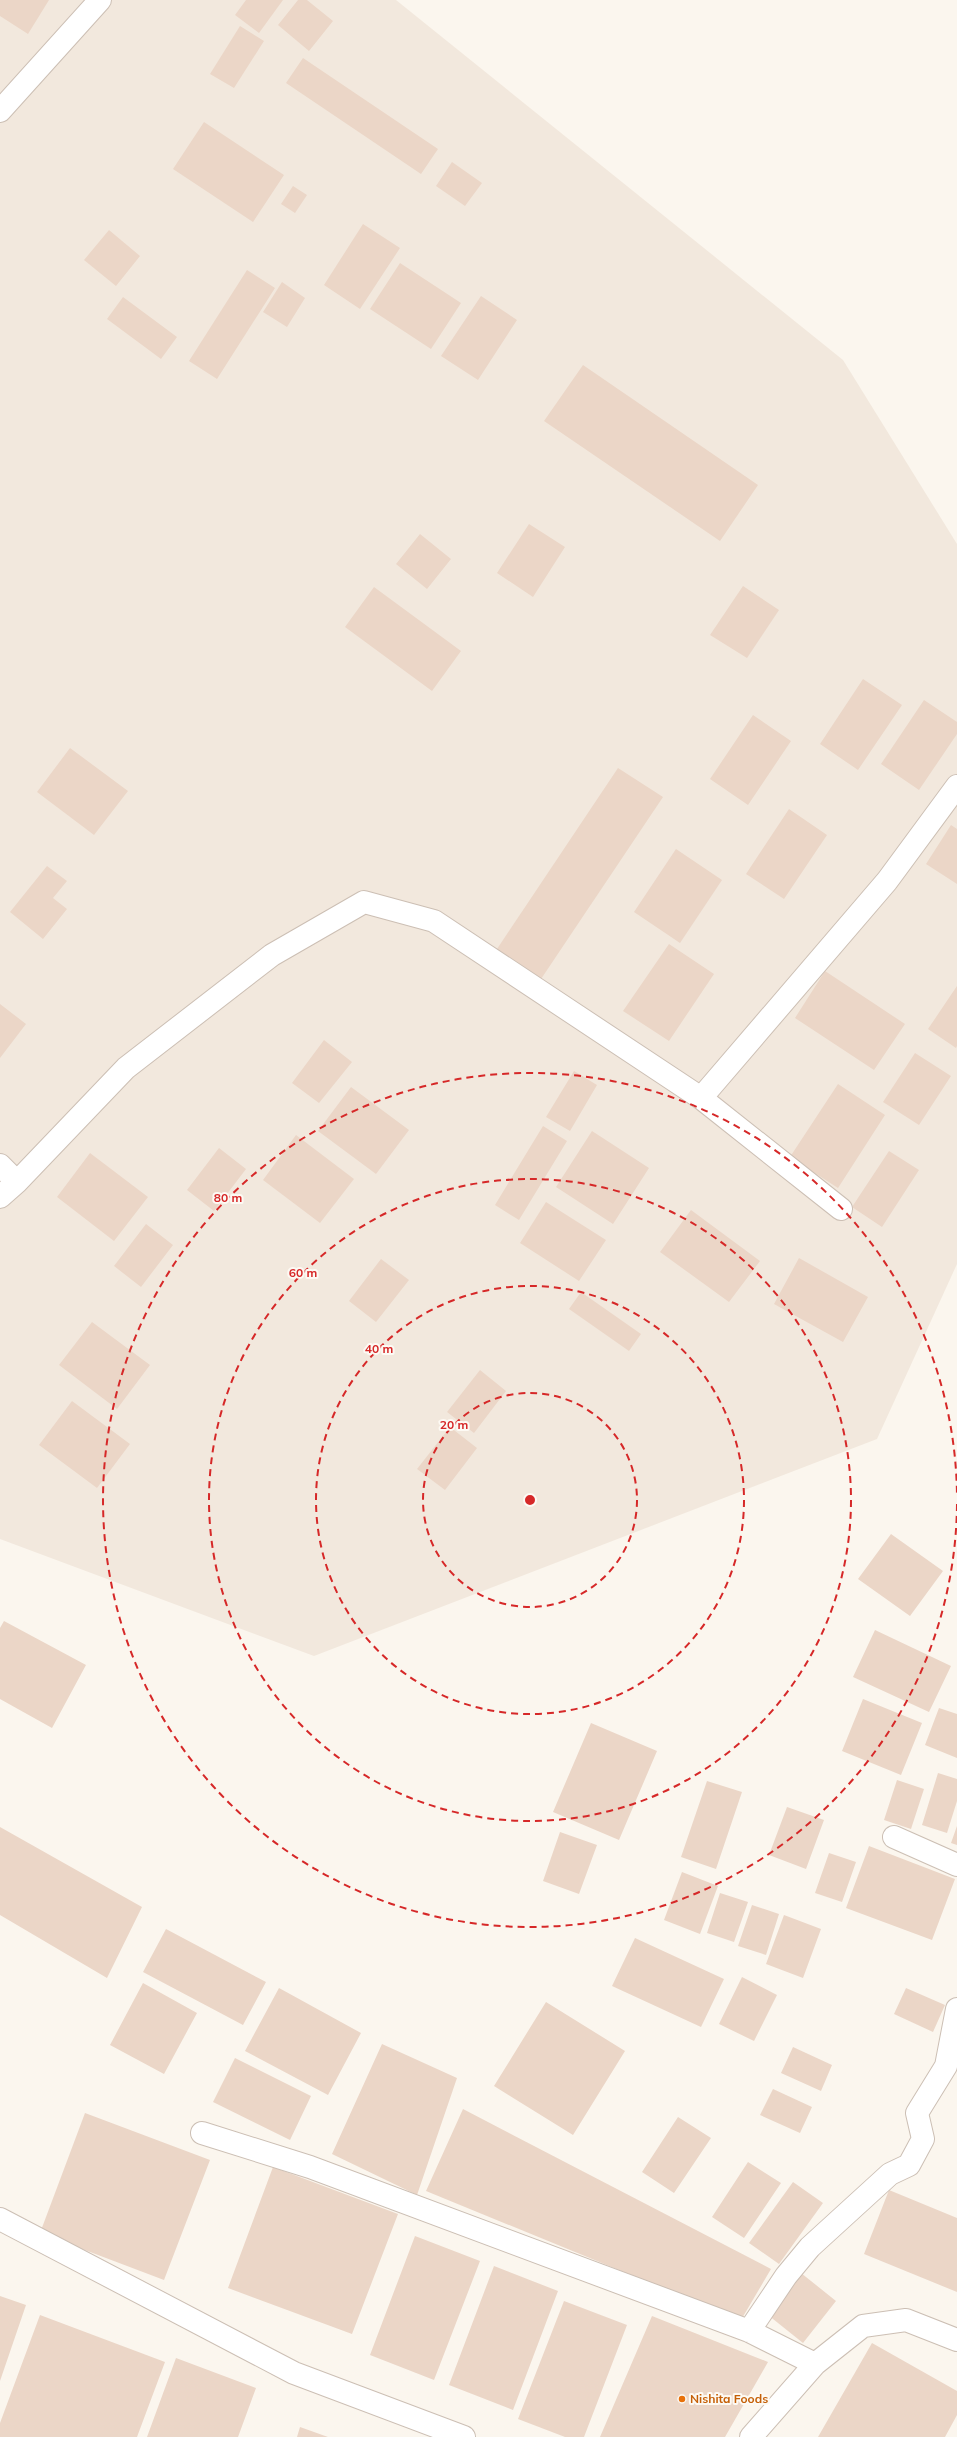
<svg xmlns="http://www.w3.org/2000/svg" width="957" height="2437" font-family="Mulish,sans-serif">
<rect width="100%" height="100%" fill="#fbf6ee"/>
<path fill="#f2e8dd" d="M 0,0 L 396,0 L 843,360 L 957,544 L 957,1264 L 877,1439 L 314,1656 L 0,1539 Z"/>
<path fill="#ebd6c7" d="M 0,0 L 49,0 L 28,34 L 0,16 Z
M 246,0 L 283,0 L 259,33 L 235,15 Z
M 298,0 L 307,0 L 333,21 L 309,51 L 278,25 Z
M 240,26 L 264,41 L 234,88 L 210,74 Z
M 303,58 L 438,149 L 421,174 L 286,83 Z
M 204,122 L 284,175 L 253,222 L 173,169 Z
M 452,162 L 482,183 L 465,206 L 436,186 Z
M 293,186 L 307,195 L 295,213 L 281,204 Z
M 363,224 L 400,248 L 360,309 L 324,285 Z
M 109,230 L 140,256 L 116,286 L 84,260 Z
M 400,263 L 461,303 L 431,349 L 370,309 Z
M 247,270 L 275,288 L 217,379 L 189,361 Z
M 282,282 L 305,298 L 287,327 L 263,312 Z
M 481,296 L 517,320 L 478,380 L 441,356 Z
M 123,297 L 177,337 L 161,359 L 107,319 Z
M 583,365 L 758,485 L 720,541 L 544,421 Z
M 529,524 L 565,547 L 533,597 L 497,573 Z
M 420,534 L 451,559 L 427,589 L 396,564 Z
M 743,586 L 779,610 L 747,658 L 710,635 Z
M 374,587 L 461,651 L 432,691 L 345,627 Z
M 863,679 L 902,705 L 858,770 L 820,744 Z
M 924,700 L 957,722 L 957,734 L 919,790 L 881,764 Z
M 753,715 L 791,741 L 748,805 L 710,779 Z
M 70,748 L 128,791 L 94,835 L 37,792 Z
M 618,768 L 663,797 L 539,982 L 495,952 Z
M 789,809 L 827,835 L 784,899 L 746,874 Z
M 951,825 L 957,829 L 957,884 L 926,864 Z
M 676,849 L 722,880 L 680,943 L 634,912 Z
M 47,866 L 67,881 L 53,898 L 67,909 L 43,939 L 10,912 Z
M 669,944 L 714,974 L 669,1041 L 623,1011 Z
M 825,971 L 905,1024 L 874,1070 L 795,1018 Z
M 957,986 L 957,1046 L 956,1048 L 928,1029 Z
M 0,1004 L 26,1024 L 0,1058 Z
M 324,1040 L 352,1062 L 319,1103 L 292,1083 Z
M 915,1053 L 951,1076 L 919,1125 L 883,1102 Z
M 574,1071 L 597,1085 L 570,1131 L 546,1117 Z
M 838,1084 L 885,1115 L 838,1188 L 790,1157 Z
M 351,1087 L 409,1130 L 376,1174 L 318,1131 Z
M 543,1126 L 567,1141 L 519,1220 L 495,1205 Z
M 592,1131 L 649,1168 L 613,1224 L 556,1187 Z
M 296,1135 L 354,1179 L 320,1223 L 263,1180 Z
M 219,1148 L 246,1169 L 214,1211 L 187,1190 Z
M 889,1151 L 919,1170 L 882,1227 L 852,1207 Z
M 90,1153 L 148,1197 L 114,1241 L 57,1197 Z
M 546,1202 L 606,1240 L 579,1281 L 520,1243 Z
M 691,1210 L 760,1261 L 729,1302 L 660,1252 Z
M 146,1224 L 173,1245 L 141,1287 L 114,1266 Z
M 799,1258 L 868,1297 L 843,1342 L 774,1304 Z
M 381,1259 L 409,1280 L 376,1322 L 349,1301 Z
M 581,1292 L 641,1334 L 629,1351 L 569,1309 Z
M 92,1322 L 150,1365 L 117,1409 L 59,1365 Z
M 480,1370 L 506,1391 L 474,1433 L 447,1412 Z
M 72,1401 L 130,1444 L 97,1488 L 39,1445 Z
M 450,1427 L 477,1448 L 445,1490 L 417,1469 Z
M 891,1534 L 943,1571 L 910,1616 L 858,1579 Z
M 4,1621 L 86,1665 L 52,1728 L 0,1699 L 0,1628 Z
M 875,1630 L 951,1666 L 929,1712 L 853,1677 Z
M 863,1699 L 922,1723 L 901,1775 L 842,1751 Z
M 939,1708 L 957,1714 L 957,1758 L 925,1745 Z
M 591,1723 L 657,1751 L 619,1840 L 553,1812 Z
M 938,1773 L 957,1779 L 957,1801 L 947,1833 L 922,1825 Z
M 897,1780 L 924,1789 L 911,1829 L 884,1820 Z
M 707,1781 L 742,1792 L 716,1869 L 681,1857 Z
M 787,1807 L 824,1820 L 806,1869 L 769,1855 Z
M 957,1826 L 957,1845 L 951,1843 Z
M 0,1827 L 142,1907 L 107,1978 L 0,1915 Z
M 560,1832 L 597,1845 L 579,1894 L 543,1881 Z
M 869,1846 L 955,1879 L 932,1940 L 846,1908 Z
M 829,1853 L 856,1862 L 842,1902 L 815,1893 Z
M 682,1872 L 718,1886 L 700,1934 L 664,1920 Z
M 720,1893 L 748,1902 L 734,1942 L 707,1933 Z
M 752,1905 L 779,1914 L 766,1955 L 738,1946 Z
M 784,1915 L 821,1929 L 803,1978 L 766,1964 Z
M 166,1929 L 266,1982 L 243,2025 L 143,1972 Z
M 635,1938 L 724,1979 L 701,2027 L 612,1986 Z
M 742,1977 L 777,1995 L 754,2041 L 719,2024 Z
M 143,1983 L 197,2013 L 164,2074 L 110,2045 Z
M 279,1988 L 361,2033 L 328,2095 L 245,2051 Z
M 906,1988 L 945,2005 L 933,2032 L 894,2014 Z
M 546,2002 L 625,2051 L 573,2135 L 494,2086 Z
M 382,2044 L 457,2078 L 417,2195 L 332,2154 Z
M 793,2047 L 832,2065 L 821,2091 L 781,2073 Z
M 235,2058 L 311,2096 L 290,2140 L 213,2102 Z
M 773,2089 L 812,2107 L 800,2133 L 760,2115 Z
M 463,2109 L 771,2269 L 741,2320 L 426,2191 Z
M 85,2113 L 210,2160 L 164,2280 L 40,2233 Z
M 678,2117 L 711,2138 L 674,2193 L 642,2172 Z
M 748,2162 L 781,2183 L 744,2238 L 712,2217 Z
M 273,2167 L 398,2214 L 352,2334 L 228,2288 Z
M 793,2182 L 823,2203 L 779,2264 L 749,2243 Z
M 889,2190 L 957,2218 L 957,2292 L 864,2254 Z
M 415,2236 L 480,2261 L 434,2380 L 370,2355 Z
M 494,2266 L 558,2291 L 513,2410 L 449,2385 Z
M 801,2273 L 836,2301 L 803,2343 L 768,2315 Z
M 0,2296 L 26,2305 L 0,2381 Z
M 564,2301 L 627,2325 L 584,2437 L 565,2437 L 518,2419 Z
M 40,2315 L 165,2362 L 137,2437 L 0,2437 L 0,2423 Z
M 652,2316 L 768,2362 L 725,2437 L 600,2437 Z
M 872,2343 L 957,2391 L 957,2415 L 945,2437 L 818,2437 Z
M 176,2358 L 256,2388 L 238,2437 L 147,2437 Z
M 300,2427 L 328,2437 L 297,2437 Z"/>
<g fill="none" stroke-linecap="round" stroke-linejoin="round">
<defs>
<path id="minor" d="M 0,111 L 100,0
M 701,1098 L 887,881 L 957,786
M 0,1165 L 17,1182
M 0,1197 L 17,1182 L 126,1068 L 272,955 L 364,902 L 434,921 L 701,1098 L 841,1209
M 894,1837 L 957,1865
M 202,2133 L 310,2167 L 749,2331 L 815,2364
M 0,2219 L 294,2373 L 464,2437
M 749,2331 L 786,2276 L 810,2247 L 890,2174 L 909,2165 L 923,2139 L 917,2113 L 946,2066 L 957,2009
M 751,2437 L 815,2364 L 863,2326 L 906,2320 L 957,2340"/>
</defs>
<use href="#minor" stroke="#ccbfb4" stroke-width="24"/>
<use href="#minor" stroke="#fff" stroke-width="22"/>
</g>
<g fill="none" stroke="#d62828" stroke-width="2" stroke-dasharray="7 5">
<circle cx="530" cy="1500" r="107"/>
<circle cx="530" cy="1500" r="214"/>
<circle cx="530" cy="1500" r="321"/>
<path d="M957 1504A427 427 0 1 1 957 1496"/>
</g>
<circle fill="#e8710a" stroke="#fdfaf4" stroke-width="1.5" cx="682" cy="2399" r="4"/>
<g text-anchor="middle" stroke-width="4" stroke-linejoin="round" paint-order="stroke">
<g font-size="12" font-weight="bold" fill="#c56008" stroke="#fdfaf4" text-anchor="start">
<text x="690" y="2403">Nishita Foods</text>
</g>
</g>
<circle cx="530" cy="1500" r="6" fill="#d62828" stroke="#fdfaf4" stroke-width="2"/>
<g font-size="12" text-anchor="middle" font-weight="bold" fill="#d62828" stroke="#fdfaf4" stroke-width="4" stroke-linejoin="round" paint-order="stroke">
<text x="228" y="1202">80 m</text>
<text x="303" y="1277">60 m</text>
<text x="379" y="1353">40 m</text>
<text x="454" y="1429">20 m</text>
</g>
</svg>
